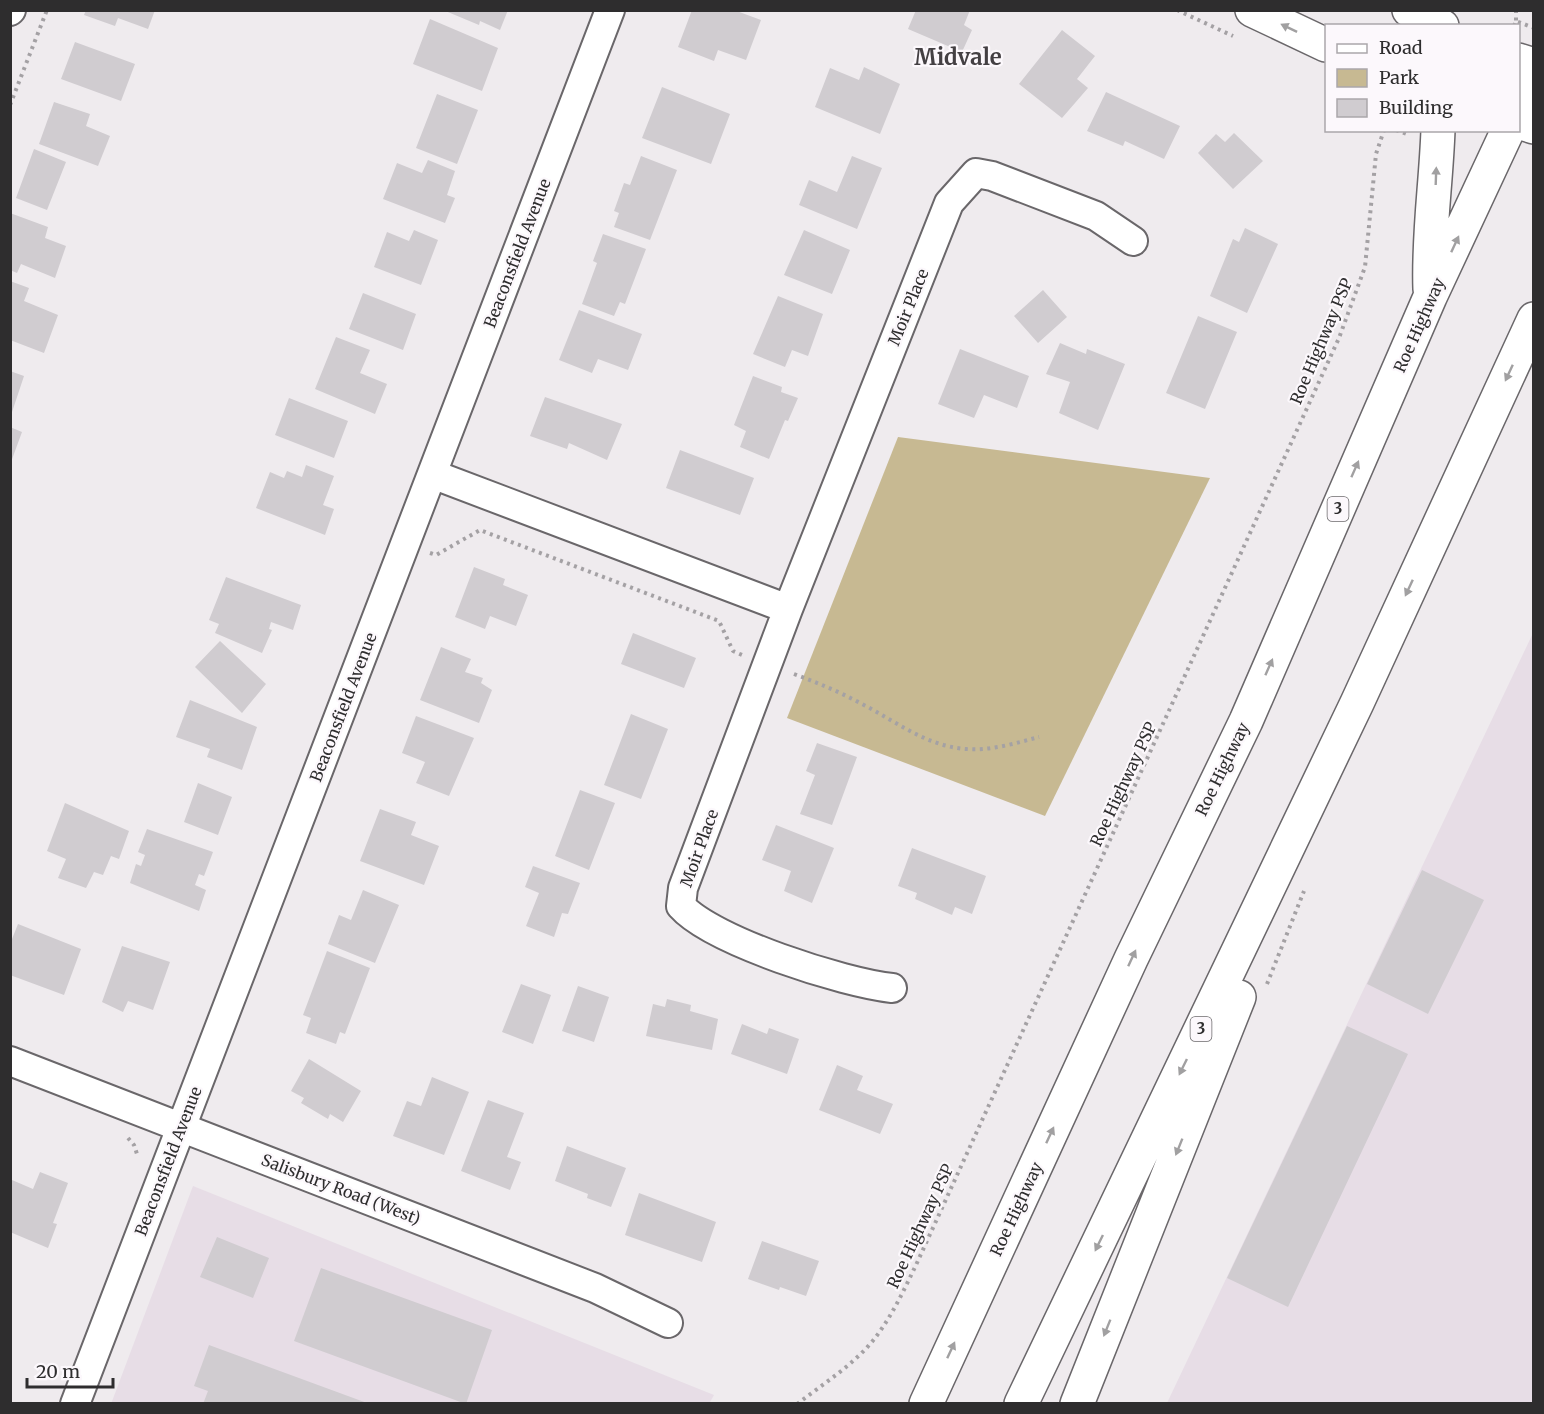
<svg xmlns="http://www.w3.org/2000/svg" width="1544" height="1414" font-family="Merriweather,serif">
<rect width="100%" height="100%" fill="#efebee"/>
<path fill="#e7dde6" d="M 1533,633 L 1533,1403 L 1167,1403 Z
M 193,1186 L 714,1395 L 709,1404 L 111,1404 Z"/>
<path fill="#c7b992" d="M 898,437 L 1210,478 L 1045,816 L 787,718 Z"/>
<path fill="#d0ccd0" d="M 86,10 L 155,10 L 148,29 L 118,18 L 115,26 L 84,15 Z
M 443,10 L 508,10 L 500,30 L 480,21 L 479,25 Z
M 692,10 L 734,10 L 761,20 L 746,60 L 718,50 L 714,61 L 678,47 Z
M 916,10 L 970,10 L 964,25 L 972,30 L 962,52 L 908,29 Z
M 430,19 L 498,48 L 482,91 L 413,64 Z
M 1062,30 L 1095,56 L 1077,79 L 1088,88 L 1062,118 L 1019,84 Z
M 75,42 L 135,64 L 121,101 L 61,79 Z
M 864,67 L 900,84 L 880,134 L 815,107 L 830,68 L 859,80 Z
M 662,87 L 730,114 L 711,164 L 642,138 Z
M 1106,92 L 1180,126 L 1164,159 L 1125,141 L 1123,146 L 1087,131 Z
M 437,94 L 478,110 L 457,164 L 416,148 Z
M 54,102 L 90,114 L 86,126 L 110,136 L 98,166 L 39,144 Z
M 1234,133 L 1263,161 L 1233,189 L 1198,153 L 1216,134 L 1225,142 Z
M 34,149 L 66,162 L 47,210 L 16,198 Z
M 641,156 L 677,170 L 650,240 L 614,227 L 619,213 L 614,211 L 624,183 L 630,185 Z
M 852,156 L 882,168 L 857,229 L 799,205 L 809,180 L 837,192 Z
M 428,160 L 455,171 L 447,195 L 455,198 L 445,223 L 383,199 L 397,163 L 422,173 Z
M 10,213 L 48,227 L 45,238 L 66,246 L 55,278 L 21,264 L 17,273 L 10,270 Z
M 1245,228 L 1278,244 L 1247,313 L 1210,296 L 1233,239 L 1239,242 Z
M 414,230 L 438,240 L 421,285 L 374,267 L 387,232 L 409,241 Z
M 804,230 L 850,250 L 832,294 L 784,275 Z
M 603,234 L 646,249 L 625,304 L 620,302 L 614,316 L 582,304 L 597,263 L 593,261 Z
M 10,281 L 29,288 L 24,301 L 58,315 L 44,353 L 10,340 Z
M 1043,290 L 1067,317 L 1038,343 L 1014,316 Z
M 363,293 L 416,314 L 403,350 L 349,329 Z
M 778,296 L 823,314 L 808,356 L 792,350 L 785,367 L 753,354 Z
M 579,310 L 642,334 L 628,370 L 598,359 L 592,373 L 559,360 Z
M 1198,316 L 1237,332 L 1205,409 L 1166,393 Z
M 336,337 L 370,350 L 360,373 L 387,384 L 375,414 L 315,389 Z
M 1060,343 L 1086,354 L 1087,349 L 1125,364 L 1098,430 L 1059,413 L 1070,382 L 1046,374 Z
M 960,349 L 1029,376 L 1017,408 L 984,395 L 974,418 L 938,404 Z
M 10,371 L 24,376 L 11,415 L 10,414 Z
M 753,376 L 782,387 L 781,392 L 798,398 L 788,421 L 785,420 L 769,459 L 740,447 L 746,431 L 734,425 Z
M 545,397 L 622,424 L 607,460 L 569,443 L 567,449 L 530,436 Z
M 289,398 L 348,421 L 334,458 L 275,435 Z
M 10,427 L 22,432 L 11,462 L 10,462 Z
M 680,450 L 754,478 L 740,515 L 666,488 Z
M 306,465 L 334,476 L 323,505 L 334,509 L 325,535 L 256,508 L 270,472 L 284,478 L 287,471 L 302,477 Z
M 474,567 L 505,579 L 503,585 L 528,595 L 516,626 L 490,616 L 485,629 L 455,617 Z
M 226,577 L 301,605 L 293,630 L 271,622 L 269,629 L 272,630 L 262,653 L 215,633 L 219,624 L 209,620 Z
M 633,633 L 696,658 L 684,688 L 621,664 Z
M 220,641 L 266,684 L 242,713 L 195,667 Z
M 441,647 L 471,659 L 465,672 L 483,678 L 481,683 L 492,690 L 479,723 L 420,700 Z
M 190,700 L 257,727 L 242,770 L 207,757 L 210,749 L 176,737 Z
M 631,714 L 668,729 L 641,799 L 604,785 Z
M 416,716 L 474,738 L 449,796 L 416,783 L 425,762 L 402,753 Z
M 817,743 L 857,757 L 832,825 L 800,814 L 815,775 L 806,771 Z
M 198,783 L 232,797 L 218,835 L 184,822 Z
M 580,790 L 615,803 L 589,870 L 555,856 Z
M 65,803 L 129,831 L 119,859 L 111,856 L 103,875 L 94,872 L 86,888 L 58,878 L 66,859 L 47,851 Z
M 380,809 L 416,822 L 411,835 L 439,846 L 424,885 L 360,861 Z
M 776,825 L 834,848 L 812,903 L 784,891 L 791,871 L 762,860 Z
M 147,829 L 213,852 L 204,876 L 199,874 L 195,885 L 206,890 L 199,911 L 130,883 L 136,864 L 141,866 L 145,855 L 138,852 Z
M 912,848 L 986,876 L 972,914 L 955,907 L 952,915 L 915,899 L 917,893 L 898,886 Z
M 533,866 L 580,883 L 568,914 L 562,913 L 554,937 L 526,926 L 539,893 L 525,887 Z
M 1422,870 L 1484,900 L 1428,1014 L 1367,984 Z
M 363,890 L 399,905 L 375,963 L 328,944 L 339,915 L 351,920 Z
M 18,924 L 81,949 L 64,995 L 10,975 L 10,944 Z
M 122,946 L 170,962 L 153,1010 L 128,1001 L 123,1012 L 102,1002 Z
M 327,951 L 370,968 L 345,1034 L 340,1032 L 336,1044 L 306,1033 L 311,1018 L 303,1015 Z
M 521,984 L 551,995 L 533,1044 L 502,1032 Z
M 578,986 L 609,997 L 594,1042 L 562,1031 Z
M 667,999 L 691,1005 L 690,1011 L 718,1019 L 712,1050 L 646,1036 L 653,1004 L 665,1007 Z
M 742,1024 L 767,1034 L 769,1028 L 799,1039 L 787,1074 L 731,1054 Z
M 1347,1026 L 1408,1054 L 1288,1307 L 1227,1278 Z
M 309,1059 L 361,1091 L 343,1122 L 330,1114 L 328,1119 L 301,1103 L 304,1098 L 291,1091 Z
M 837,1065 L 863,1076 L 857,1090 L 893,1104 L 880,1134 L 819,1110 Z
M 432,1077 L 469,1092 L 444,1155 L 393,1136 L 407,1101 L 421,1106 Z
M 488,1100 L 524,1113 L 507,1157 L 521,1162 L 510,1190 L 461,1171 Z
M 567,1146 L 626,1168 L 611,1207 L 587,1198 L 588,1194 L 555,1181 Z
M 40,1172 L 68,1183 L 53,1223 L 57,1224 L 48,1248 L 10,1232 L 12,1180 L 33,1189 Z
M 639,1193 L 716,1222 L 702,1262 L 625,1235 Z
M 217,1237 L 269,1258 L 253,1298 L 200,1277 Z
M 762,1241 L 819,1261 L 806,1296 L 780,1287 L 779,1290 L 748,1279 Z
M 321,1268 L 492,1330 L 466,1404 L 294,1341 Z
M 209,1345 L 367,1403 L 367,1404 L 203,1404 L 208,1391 L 194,1386 Z"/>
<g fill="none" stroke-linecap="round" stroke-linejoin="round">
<defs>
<path id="street" d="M 10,11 L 11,10
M 432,474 L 788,609
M 892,988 C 844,983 712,941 681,906 L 683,888 L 788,609 L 949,203 L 976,173 L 992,176 L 1096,216 L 1133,241
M 10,1061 L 595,1288 L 668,1323
M 75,1404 L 610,10"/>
<path id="primary" d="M 1252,10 L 1326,45
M 1409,10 L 1442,26
M 1518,60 L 1534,65
M 1518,122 L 1534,127"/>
<path id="highway" d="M 1518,109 L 1534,77
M 1430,289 C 1428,235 1436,185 1438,130
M 926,1404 L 1131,959 L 1246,721 L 1430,297 L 1508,130
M 1021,1404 L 1357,703 L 1534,319
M 1077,1404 L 1239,997"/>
</defs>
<use href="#street" stroke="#6a676a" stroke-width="32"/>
<use href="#primary" stroke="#6a676a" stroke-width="36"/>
<use href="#highway" stroke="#6a676a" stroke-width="36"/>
<path stroke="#a4a1a4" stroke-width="4" stroke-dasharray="3 4.5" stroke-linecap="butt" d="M 1177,10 L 1233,36
M 1516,10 L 1516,21
M 1514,26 L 1516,21 L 1534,28
M 10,105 L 47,10
M 1396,130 L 1407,134
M 430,553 L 436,555 L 480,530 L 719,621 L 733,651 L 742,655
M 794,674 C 818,683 840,692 862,704 C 897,722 926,746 966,749 C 991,751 1016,743 1039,737
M 1267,984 L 1304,891
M 128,1138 L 134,1145 L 138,1157
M 797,1404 C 823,1384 855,1364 875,1338 C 892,1316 904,1290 916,1265 L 1339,338 L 1365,267 L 1376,154 L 1384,130"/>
<use href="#street" stroke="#fff" stroke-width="28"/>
<use href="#primary" stroke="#fff" stroke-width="33"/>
<use href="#highway" stroke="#fff" stroke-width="33"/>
</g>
<defs><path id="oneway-solid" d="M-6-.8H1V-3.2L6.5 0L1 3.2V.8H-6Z" transform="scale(1.5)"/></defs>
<g fill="#a1a0a1">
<use href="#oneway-solid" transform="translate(1289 28) rotate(-154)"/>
<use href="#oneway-solid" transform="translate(1436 176) rotate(-88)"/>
<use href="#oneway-solid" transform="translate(1455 244) rotate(-65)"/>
<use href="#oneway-solid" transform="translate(1509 373) rotate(115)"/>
<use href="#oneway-solid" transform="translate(1355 469) rotate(-66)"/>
<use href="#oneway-solid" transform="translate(1409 588) rotate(115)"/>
<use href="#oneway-solid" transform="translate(1269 667) rotate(-66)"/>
<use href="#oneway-solid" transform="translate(1132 958) rotate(-65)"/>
<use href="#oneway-solid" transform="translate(1183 1067) rotate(116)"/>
<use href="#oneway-solid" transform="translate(1050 1135) rotate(-65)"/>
<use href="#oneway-solid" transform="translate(1179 1147) rotate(112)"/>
<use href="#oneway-solid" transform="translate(1099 1243) rotate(116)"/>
<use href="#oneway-solid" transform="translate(1107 1328) rotate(112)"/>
<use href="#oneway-solid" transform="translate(951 1350) rotate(-65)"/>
</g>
<g text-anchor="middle" stroke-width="4.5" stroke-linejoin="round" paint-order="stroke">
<g fill="#fcf8fc" stroke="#6c6a6c" stroke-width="1.5">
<rect x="1327.5" y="497" width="21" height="24" rx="4.5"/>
<rect x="1190.5" y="1017" width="21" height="24" rx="4.5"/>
</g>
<g font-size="15" font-weight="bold" fill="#2e2d2e">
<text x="1338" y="514">3</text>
<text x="1201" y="1034">3</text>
</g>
<g font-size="16" fill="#2e2d2e" stroke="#fcf8fc">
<text transform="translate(517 253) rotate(-69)" y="6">Beaconsfield Avenue</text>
<text transform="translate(908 307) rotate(-68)" y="6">Moir Place</text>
<text transform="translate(1419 325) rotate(-66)" y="6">Roe Highway</text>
<text transform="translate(1321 341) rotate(-67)" y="6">Roe Highway PSP</text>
<text transform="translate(343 707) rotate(-69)" y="6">Beaconsfield Avenue</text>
<text transform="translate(1222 769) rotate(-64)" y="6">Roe Highway</text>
<text transform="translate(1123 784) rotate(-65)" y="6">Roe Highway PSP</text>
<text transform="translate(699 848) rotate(-70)" y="6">Moir Place</text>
<text transform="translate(168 1161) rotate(-69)" y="6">Beaconsfield Avenue</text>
<text transform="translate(341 1189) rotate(21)" y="6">Salisbury Road (West)</text>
<text transform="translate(1016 1209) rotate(-65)" y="6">Roe Highway</text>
<text transform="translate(920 1226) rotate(-65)" y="6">Roe Highway PSP</text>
</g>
<g font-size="22" font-weight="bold" fill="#444043" stroke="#fcf8fc">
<text x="958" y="65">Midvale</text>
</g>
</g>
<rect width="1544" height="1414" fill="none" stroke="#2e2d2e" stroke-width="24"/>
<rect x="1325" y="24" width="195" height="108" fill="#fcf8fc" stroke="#aaa7aa" stroke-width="1.5"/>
<rect x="1337" y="44" width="30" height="9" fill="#ffffff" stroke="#aaa7aa" stroke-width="1.5"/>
<text x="1379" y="54" font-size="18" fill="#2e2d2e">Road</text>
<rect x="1337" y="69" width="30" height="18" fill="#c7b992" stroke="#aaa7aa" stroke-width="1.5"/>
<text x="1379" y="84" font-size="18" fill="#2e2d2e">Park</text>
<rect x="1337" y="99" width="30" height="18" fill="#d0ccd0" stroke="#aaa7aa" stroke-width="1.5"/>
<text x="1379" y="114" font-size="18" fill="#2e2d2e">Building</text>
<path d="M27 1378v9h86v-9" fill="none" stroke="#2e2d2e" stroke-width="3"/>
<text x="36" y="1378" font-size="18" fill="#2e2d2e" stroke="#fcf8fc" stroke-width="4.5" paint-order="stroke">20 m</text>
</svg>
